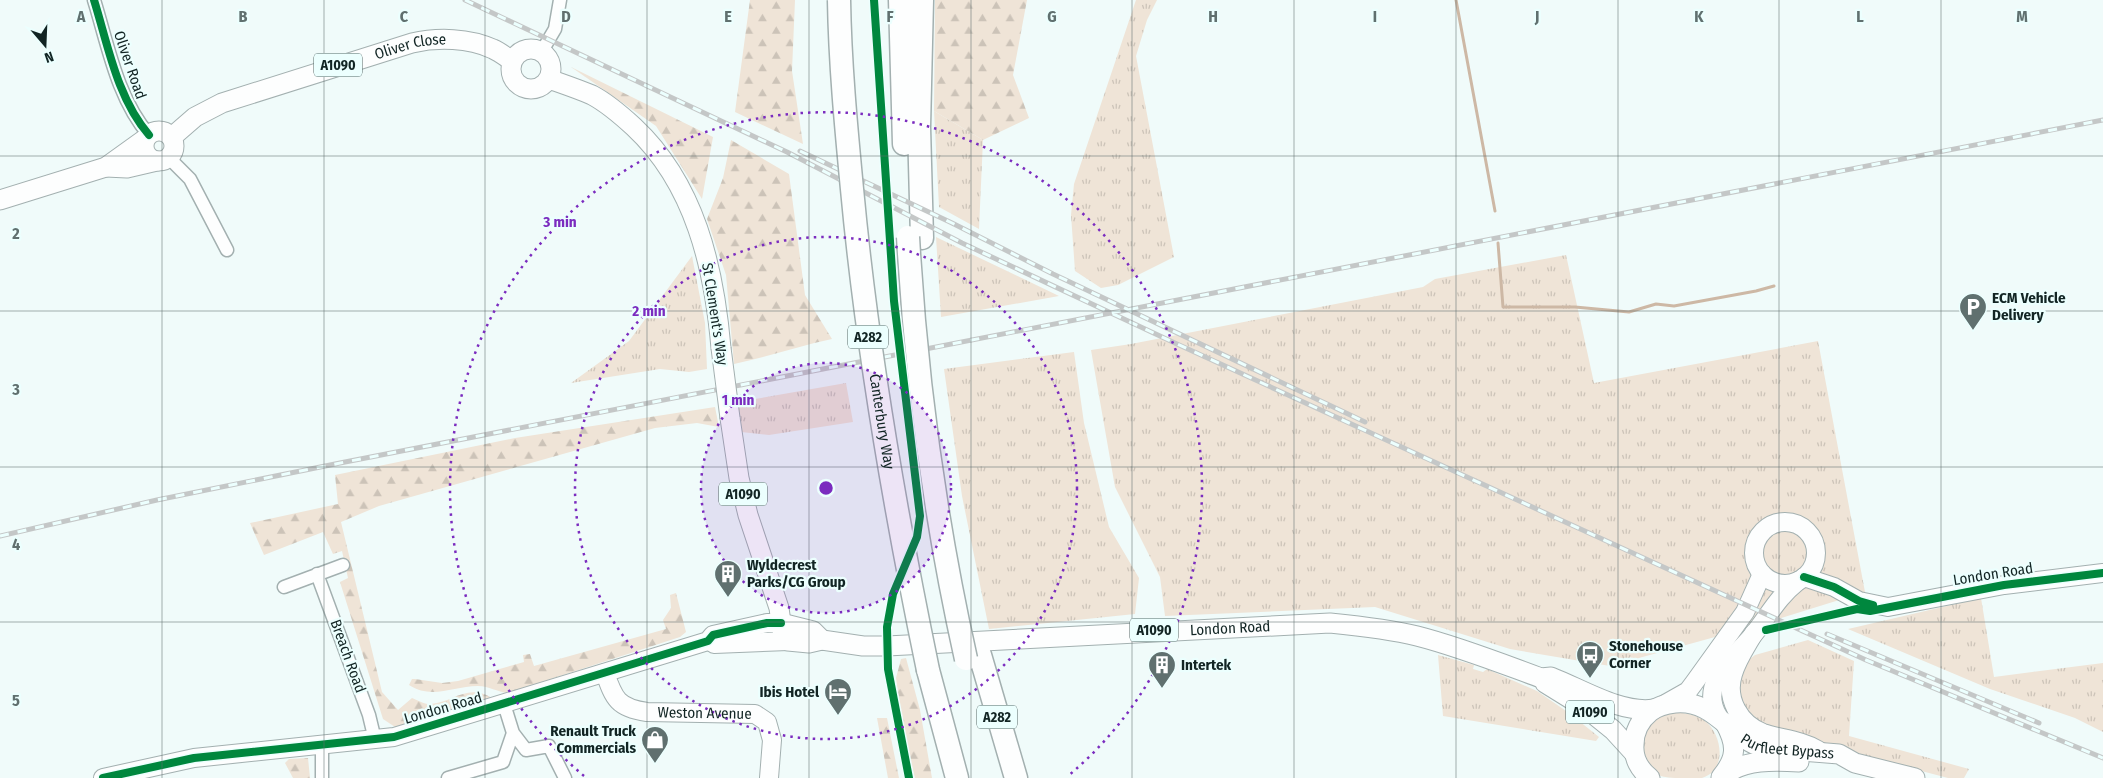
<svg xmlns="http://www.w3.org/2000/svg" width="2103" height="778" font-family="'Fira Sans Condensed',sans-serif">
<defs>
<pattern id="grass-tufts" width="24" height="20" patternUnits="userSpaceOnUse" patternTransform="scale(1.25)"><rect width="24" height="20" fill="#efe4d7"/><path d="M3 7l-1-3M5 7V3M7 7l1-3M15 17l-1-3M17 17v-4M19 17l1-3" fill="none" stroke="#ccc3b8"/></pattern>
<pattern id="forest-firs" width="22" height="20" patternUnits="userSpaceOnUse" patternTransform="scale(1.25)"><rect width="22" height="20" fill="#efe4d7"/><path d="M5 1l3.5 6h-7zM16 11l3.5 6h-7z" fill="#ccc3b8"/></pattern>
</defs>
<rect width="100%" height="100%" fill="#f0fbfa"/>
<path fill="url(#grass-tufts)" d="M 1136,0 L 1157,0 L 1147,20 L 1136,56 L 1174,257 L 1118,285 L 1101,288 L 1075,271 L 1071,215 L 1074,184 Z
M 934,111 L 983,140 L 979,229 L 939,207 Z
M 936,237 L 1059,296 L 941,317 Z
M 1566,255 L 1594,383 L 1818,341 L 1865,592 L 1762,624 L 1610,666 L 1510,649 L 1375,607 L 1165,616 L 1160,577 L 1115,487 L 1091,350 L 1131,344 L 1423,287 L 1435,279 Z
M 692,256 L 705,323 L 707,369 L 689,372 L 660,369 L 571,383 L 629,341 Z
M 1074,352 L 1084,423 L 1109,527 L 1139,578 L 1135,614 L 989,629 L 962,496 L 944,369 Z
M 846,383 L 853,422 L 769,435 L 741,432 L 738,402 Z
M 1981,598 L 1994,677 L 2103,663 L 2103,732 L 2075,718 L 1990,689 L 1848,629 Z
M 1808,640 L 1854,661 L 1849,736 L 1969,769 L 1964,778 L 1948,778 L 1762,729 L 1740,712 L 1739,667 L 1755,655 Z
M 1438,655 L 1474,665 L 1473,669 L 1483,672 L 1487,669 L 1537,691 L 1569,713 L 1599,737 L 1596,741 L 1443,716 Z
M 1672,712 C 1684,713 1696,714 1705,721 C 1722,734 1728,770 1702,778 C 1695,778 1686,778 1679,778 C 1644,778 1644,763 1640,734 L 1653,718 Z"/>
<path fill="url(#forest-firs)" d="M 750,0 L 795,0 L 792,71 L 803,144 L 735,112 Z
M 935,0 L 1027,0 L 1013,75 L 1029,118 L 983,140 L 934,111 Z
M 571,67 L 713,137 L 702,199 L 656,126 Z
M 731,140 L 789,174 L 805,295 L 832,339 C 799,346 767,357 734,364 L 726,275 L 707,219 L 723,178 Z
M 715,407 L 719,427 L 697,423 L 655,428 L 379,506 L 341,522 L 382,692 L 398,710 L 412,698 C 417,700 426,705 431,704 C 454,702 467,683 492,698 L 435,717 L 395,727 L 383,719 L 340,582 L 348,578 L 342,551 L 333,554 L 323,532 L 264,555 L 250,523 L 338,504 L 335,475 L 515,438 Z
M 676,593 L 686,632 L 680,637 L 508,693 C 497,692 489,686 478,686 C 453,686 432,700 409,685 L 412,679 L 415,679 L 442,683 L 458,681 L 524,662 L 523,655 L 530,654 L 534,666 L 666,629 L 663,620 L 671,608 L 670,595 Z
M 906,658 L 920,710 L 932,778 L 915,778 L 904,735 L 896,678 L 901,659 Z
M 877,718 L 887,718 L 899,778 L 888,778 Z
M 308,758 L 310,778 L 293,778 L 285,763 L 289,759 Z"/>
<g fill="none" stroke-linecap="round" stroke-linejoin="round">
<path stroke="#cdb8a5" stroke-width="3" d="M 1456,0 L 1495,211
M 1498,243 L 1503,307 L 1575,307 L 1629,312 L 1656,304 L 1674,306 L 1756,291 L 1774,286"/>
<defs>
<path id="street" d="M 94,0 C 108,45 117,98 149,135
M 542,51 L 555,29 L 560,0
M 169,158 L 190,179 L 227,250
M 317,574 L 369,715 L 375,740
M 284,587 L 343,565
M 504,704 L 513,733 L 526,750 L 549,746 L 565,778
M 322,745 L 322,778
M 448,778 L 503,762 L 513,733"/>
<g id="secondary">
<circle cx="1785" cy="553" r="31"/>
<path d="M 1804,577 L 1834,587 L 1859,601 L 1888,607 L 2004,585 L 2103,573"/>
<path d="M 1754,633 C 1746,647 1737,660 1733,674 C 1725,699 1740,724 1763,733 C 1782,739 1801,740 1818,750"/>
<path d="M 714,644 L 788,641"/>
<path id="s1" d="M 605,673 C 614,699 618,708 647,712 L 755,714 L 767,722 L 772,740 L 769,778"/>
<path d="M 1665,704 L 1688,691 L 1694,683 L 1745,612 L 1762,574"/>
<path d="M 1718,716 C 1698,683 1734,658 1753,635 C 1770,614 1776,599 1798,581"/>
<path d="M 103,778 L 194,758 L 394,737 L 708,641 L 713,635 L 767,623 L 781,623"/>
</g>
<g id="primary">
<circle cx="531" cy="69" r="20"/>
<path d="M 549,79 C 563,84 578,89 592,95 C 607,103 621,115 634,127 C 695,184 714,267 721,348"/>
<circle cx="159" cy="146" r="15"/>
<path id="s2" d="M 172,137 L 195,117 L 222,103 L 412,43 C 438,37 469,38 493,49 C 500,52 506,57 512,61"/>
<path d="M 106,167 L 127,168 L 157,161"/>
<path d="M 0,200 L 106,167 L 145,139"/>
<path id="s3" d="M 730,418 L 739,478 L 748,515 L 779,608 L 782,630 L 788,641 L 809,643 L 822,640 L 863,646 L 887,646 L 1330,623 C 1360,626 1389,629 1417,636 C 1460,647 1500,663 1541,678 L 1551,677 C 1582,689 1621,714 1654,709"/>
<path d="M 781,623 L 813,631 L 822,640"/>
<path d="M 1545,683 L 1587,709 L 1613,730 L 1634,753"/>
<path d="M 1721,777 C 1737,758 1737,745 1725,723"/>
<path id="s4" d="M 1650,778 C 1640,770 1633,758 1634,745 C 1634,732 1640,720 1650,712 C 1657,706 1666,704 1675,703 C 1715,699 1730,739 1764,748 L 1839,754 L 1855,763 L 1915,778"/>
<path d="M 1722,778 C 1727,774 1733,769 1739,767 C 1756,760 1780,761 1799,762"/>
</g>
<path id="highway" d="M 900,0 L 904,144
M 922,0 L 919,127 L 922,238
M 980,655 L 1016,778
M 928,670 L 957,778"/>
</defs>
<use href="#street" stroke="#a3b0b0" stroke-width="15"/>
<use href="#secondary" stroke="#a3b0b0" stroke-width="20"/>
<use href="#primary" stroke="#a3b0b0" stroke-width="21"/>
<use href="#highway" stroke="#a3b0b0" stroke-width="25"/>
<use href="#street" stroke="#fdfefe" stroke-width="12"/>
<use href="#secondary" stroke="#fdfefe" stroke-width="18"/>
<use href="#primary" stroke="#fdfefe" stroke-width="19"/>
<use href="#highway" stroke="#fdfefe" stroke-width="22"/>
<defs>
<path id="rail" d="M 465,0 L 787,152 L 962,243 L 1177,344 L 1866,660 L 2103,758
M 800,151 L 952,223 L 1053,274 L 1365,422
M 0,536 L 157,500 L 345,462 L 2103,120
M 1827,634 L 2039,723"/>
</defs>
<use href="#rail" stroke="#c4c7c7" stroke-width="5"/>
<use href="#rail" stroke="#ecfffe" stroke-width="3" stroke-dasharray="9" stroke-linecap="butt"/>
<defs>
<path id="primary-bridge" d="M 721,348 L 730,418"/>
<g id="highway-bridge">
<path id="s5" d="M 839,0 C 840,63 846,126 852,189 C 867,351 895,511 928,670"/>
<path d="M 908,237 C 916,379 935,520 966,659"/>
</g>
</defs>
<use href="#primary-bridge" stroke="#a3b0b0" stroke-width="21" stroke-linecap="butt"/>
<use href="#highway-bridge" stroke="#a3b0b0" stroke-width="25" stroke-linecap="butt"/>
<use href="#primary-bridge" stroke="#fdfefe" stroke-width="19"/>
<use href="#highway-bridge" stroke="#fdfefe" stroke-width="22"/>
<defs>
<path id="cycleway" d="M 94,0 C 108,45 117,98 149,135
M 874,0 L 894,301 L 920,516 L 917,537 L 893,594 L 887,627 L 888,669 L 909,778
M 1804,577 L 1834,587 L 1859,601 L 1873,605
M 1766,630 L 1857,609 L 1870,611 L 2004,585 L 2103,573
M 103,778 L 194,758 L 394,737 L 708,641 L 713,635 L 767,623 L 781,623"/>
</defs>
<use href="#cycleway" stroke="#ecfffe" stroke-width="11"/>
<use href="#cycleway" stroke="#00873e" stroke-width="8"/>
</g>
<path fill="none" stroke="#60706f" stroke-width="1" stroke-opacity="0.55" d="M 162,0 L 162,778M 324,0 L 324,778M 485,0 L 485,778M 647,0 L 647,778M 809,0 L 809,778M 971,0 L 971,778M 1132,0 L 1132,778M 1294,0 L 1294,778M 1456,0 L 1456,778M 1618,0 L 1618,778M 1779,0 L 1779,778M 1941,0 L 1941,778M 0,156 L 2103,156M 0,311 L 2103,311M 0,467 L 2103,467M 0,622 L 2103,622"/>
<circle cx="826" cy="488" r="125" fill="#7b2cbf" fill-opacity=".12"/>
<g fill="none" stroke="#7b2cbf" stroke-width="2.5" stroke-dasharray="2.5 5">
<circle cx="826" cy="488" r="125"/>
<circle cx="826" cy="488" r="251"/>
<path d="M584 776A376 376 0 1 1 1068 776"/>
</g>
<defs>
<symbol id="parking-pin" viewBox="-11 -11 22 30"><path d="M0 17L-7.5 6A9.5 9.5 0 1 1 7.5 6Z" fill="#60706f" stroke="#ecfffe"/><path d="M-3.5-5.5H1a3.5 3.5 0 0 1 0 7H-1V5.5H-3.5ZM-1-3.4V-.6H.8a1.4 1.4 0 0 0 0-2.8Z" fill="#fff"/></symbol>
<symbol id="building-pin" viewBox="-11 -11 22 30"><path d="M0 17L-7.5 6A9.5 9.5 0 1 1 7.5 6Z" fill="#60706f" stroke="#ecfffe"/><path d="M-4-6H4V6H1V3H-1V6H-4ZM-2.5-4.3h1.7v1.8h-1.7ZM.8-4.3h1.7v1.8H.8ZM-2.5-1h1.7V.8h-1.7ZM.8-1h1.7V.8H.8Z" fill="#fff"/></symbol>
<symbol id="bus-pin" viewBox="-11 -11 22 30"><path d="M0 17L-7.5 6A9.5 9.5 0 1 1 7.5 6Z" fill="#60706f" stroke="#ecfffe"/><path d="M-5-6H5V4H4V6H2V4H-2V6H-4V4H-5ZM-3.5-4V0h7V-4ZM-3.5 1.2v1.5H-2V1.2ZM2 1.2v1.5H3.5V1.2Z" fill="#fff"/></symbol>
<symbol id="hotel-pin" viewBox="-11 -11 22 30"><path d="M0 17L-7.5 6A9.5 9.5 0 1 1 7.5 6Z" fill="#60706f" stroke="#ecfffe"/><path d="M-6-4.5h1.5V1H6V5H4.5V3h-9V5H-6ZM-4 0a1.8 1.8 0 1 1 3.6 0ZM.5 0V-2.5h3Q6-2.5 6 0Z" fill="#fff"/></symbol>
<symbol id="shop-pin" viewBox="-11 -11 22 30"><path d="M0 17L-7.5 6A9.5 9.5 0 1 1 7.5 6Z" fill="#60706f" stroke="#ecfffe"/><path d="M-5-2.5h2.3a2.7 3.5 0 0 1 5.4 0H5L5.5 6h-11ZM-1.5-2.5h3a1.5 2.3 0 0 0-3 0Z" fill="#fff"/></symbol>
</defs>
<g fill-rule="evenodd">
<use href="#parking-pin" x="1957" y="291" width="32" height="43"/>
<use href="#building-pin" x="712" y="558" width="32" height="43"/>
<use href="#bus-pin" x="1574" y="639" width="32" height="43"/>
<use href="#building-pin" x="1146" y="649" width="32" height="43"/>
<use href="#hotel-pin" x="822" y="676" width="32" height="43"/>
<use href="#shop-pin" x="639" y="724" width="32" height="43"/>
</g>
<g text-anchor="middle" stroke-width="4.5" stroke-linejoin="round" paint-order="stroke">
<g fill="#ecfffe" stroke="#536665" stroke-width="1">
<rect x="314" y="53.5" width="48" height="23" rx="4"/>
<rect x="848" y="325.5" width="40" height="23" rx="4"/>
<rect x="719" y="482.5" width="48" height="23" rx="4"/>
<rect x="1130" y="618.5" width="48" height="23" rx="4"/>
<rect x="1566" y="700.5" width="48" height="23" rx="4"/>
<rect x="977" y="705.5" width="40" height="23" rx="4"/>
</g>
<g font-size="14" font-weight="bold" fill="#122524">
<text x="338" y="70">A1090</text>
<text x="868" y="342">A282</text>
<text x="743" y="499">A1090</text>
<text x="1154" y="635">A1090</text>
<text x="1590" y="717">A1090</text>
<text x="997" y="722">A282</text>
</g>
<g font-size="15" fill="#122524" stroke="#ecfffe">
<text dy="5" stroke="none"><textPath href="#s2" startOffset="258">Oliver Close</textPath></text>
<text transform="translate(130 65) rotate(71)" y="5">Oliver Road</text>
<text transform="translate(715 314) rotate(81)" y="5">St Clement's Way</text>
<text dy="5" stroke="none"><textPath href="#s5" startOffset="424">Canterbury Way</textPath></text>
<text transform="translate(1993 574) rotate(-9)" y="5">London Road</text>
<text dy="5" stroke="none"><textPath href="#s3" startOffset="675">London Road</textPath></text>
<text transform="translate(348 656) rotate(70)" y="5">Breach Road</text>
<text transform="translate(443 708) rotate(-16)" y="5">London Road</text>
<text dy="5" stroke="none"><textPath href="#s1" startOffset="120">Weston Avenue</textPath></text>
<text dy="5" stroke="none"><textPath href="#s4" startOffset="228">Purfleet Bypass</textPath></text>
</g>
<g font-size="15" font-weight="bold" fill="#122524" stroke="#ecfffe" text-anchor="start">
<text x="1992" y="303">ECM Vehicle<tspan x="1992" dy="17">Delivery</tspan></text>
<text x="747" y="570">Wyldecrest<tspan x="747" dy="17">Parks/CG Group</tspan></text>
<text x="1609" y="651">Stonehouse<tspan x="1609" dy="17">Corner</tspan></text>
<text x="1181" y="670">Intertek</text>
<text x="819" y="697" text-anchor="end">Ibis Hotel</text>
<text x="636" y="736" text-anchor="end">Renault Truck<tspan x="636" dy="17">Commercials</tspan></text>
</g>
</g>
<g font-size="16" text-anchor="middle" font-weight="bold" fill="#60706f" stroke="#ecfffe" stroke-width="4.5" stroke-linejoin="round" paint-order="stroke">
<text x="81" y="22">A</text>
<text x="243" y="22">B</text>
<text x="404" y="22">C</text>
<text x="566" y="22">D</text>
<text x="728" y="22">E</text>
<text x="890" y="22">F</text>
<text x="1052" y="22">G</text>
<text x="1213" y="22">H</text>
<text x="1375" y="22">I</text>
<text x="1537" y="22">J</text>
<text x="1699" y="22">K</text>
<text x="1860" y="22">L</text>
<text x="2022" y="22">M</text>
<text x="16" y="239">2</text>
<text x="16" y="395">3</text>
<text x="16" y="550">4</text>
<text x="16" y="706">5</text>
</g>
<circle cx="826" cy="488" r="8" fill="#7b2cbf" stroke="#ecfffe" stroke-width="2.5"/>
<g font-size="15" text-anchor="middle" font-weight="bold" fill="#7b2cbf" stroke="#ecfffe" stroke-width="4.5" stroke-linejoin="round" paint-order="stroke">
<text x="560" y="227">3 min</text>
<text x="649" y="316">2 min</text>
<text x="738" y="405">1 min</text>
</g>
<g transform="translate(45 45) rotate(161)" stroke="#ecfffe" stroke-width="4" paint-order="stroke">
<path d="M0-4L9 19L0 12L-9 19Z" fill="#122524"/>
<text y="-8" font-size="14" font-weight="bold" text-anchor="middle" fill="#122524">N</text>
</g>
</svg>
